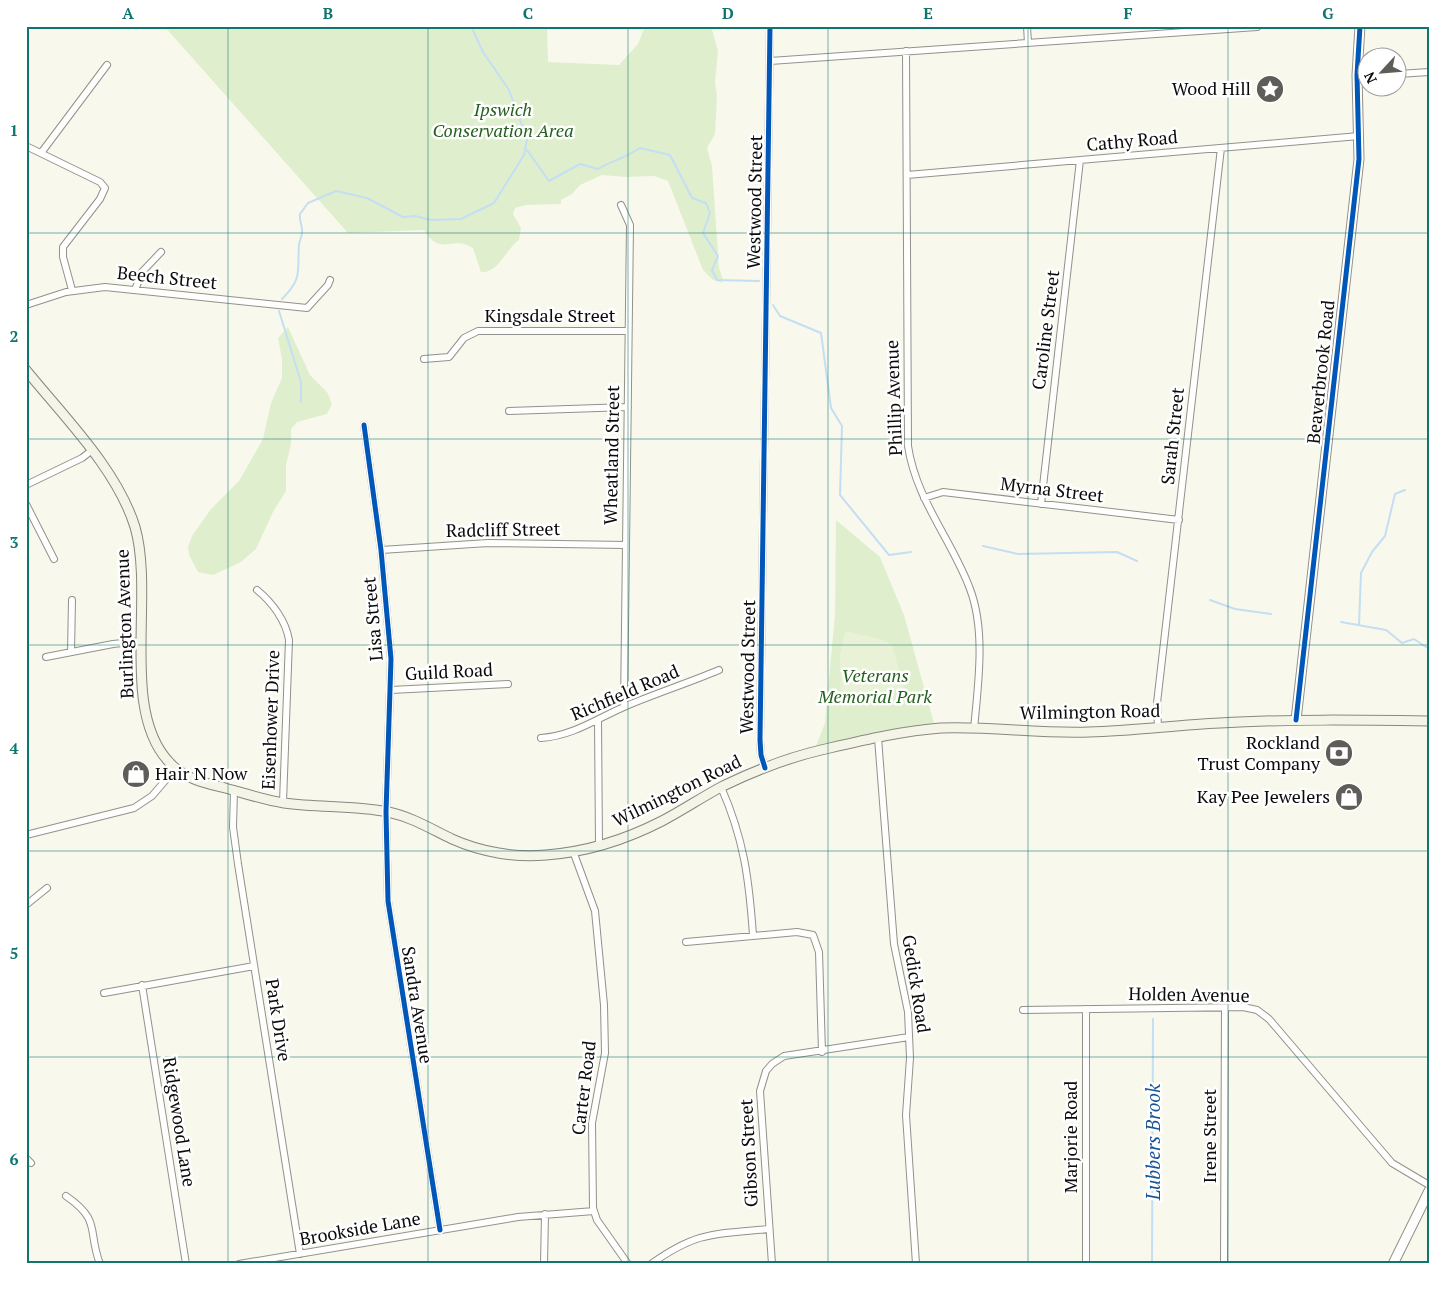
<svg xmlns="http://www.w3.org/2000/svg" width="1455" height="1290" font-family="'PT Serif',serif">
<rect width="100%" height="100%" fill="#f9f8ed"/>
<path fill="#dfefcd" d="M 164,26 L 547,26 L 548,62 L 619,65 L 638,44 L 645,26 L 711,26 L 718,51 L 715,83 L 717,96 L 715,134 L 707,148 L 712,166 L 719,268 L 723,280 L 722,283 L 713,280 L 703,270 L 668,181 L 654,176 L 626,177 L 602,175 L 580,185 L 572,194 L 561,200 L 561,204 L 526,205 L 515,208 L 513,214 L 521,228 L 519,240 C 506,249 498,274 481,272 L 473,248 C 450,234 442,258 424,230 L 348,233 Z
M 288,327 L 310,375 L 327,392 L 332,404 L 327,414 L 297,422 L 291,429 L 291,444 L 286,465 L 286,491 L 273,512 L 256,549 L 241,562 L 213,575 L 198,572 L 189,555 L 188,547 L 192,536 L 211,509 L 239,481 L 263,439 L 271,403 L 282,378 L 282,359 L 278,338 Z
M 836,520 L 880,557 L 904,615 L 934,723 L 818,747 L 816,746 L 825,723 L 835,614 Z"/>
<path fill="#e9f2d6" d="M 845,631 L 883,640 L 892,645 L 904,689 L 846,695 L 841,691 L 840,655 Z"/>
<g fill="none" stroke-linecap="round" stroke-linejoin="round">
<path stroke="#c4def3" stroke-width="2" d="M 527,150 L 549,181 L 580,164 L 598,169 C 612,161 627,157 640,148 L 670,155 L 692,198 L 706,203 L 710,213 L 703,233 L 718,256 L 712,270 L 717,280 L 759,281
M 282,299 C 303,278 297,272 299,245 C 299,241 302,237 302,233 C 303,227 299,221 300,214 L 308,203 L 336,191 L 367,198 L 403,217 L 415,216 L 431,220 L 461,219 L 494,203 L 524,155 L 527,139 L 509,90 L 483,52 L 471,26
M 773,305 L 780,316 L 821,333 L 831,408 L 842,426 L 840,495 L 889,555 L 911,552
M 279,311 L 301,382 L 301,402
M 983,546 L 1018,554 L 1117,552 L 1137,561
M 1210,600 L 1235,609 L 1271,614
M 1341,622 L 1386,630 L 1402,643 L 1414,639 L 1429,649
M 1359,625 L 1361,573 L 1372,552 L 1385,536 L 1395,494 L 1405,490
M 1152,1264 L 1153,1019"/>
<defs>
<path id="minor" d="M 1027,26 L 1028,43
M 906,51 L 908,446 C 916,500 952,540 970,589 C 986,631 978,685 974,729
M 770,61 L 1257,27
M 1398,74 L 1429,72
M 1357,75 L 1368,75
M 26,146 L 100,182 L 105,188 L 100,199 L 63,247 L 63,257 L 72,290
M 41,153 L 107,65
M 907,175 L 1359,136
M 621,205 L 630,225 L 624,707
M 135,290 L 142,272 L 161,252
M 26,305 L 66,292 L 105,287 L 307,308 L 328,285 L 330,280
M 424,359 L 449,357 L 464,338 L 478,331 L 628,331
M 509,411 L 628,407
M 364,425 L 381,550 L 391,659 L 386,812 L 388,901 L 440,1230
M 26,485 L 82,458 L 91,451
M 924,498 L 943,492 L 1179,520
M 26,504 L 54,559
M 1041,504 L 1080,160
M 381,550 L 488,543 L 626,545
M 257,590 C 272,602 286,621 289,640 L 283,802
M 71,652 L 72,600
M 46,657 L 113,644 L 142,641
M 391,690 L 508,684
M 598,721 L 599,845
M 1158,728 L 1157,703 L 1221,148
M 541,738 C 573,736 598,718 626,706 C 657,693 688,683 719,670
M 878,738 L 894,944 L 908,1012 L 910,1058 L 906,1115 L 916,1264
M 765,768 L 761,755 L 760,740 L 770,26
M 721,787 C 744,839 749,879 753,935
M 234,791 L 233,827 L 238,864 L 300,1254
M 26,835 L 134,808 L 152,796 L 176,768
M 573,851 L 595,911 L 604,1005 L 605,1053 L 592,1123 L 593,1208 L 597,1220 L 628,1264
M 26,905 L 47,888
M 686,942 L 797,932 L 813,935 L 819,952 L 822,1052
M 142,985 L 186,1264
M 104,993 L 254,966
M 1086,1009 L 1086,1264
M 1023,1010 L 1243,1007 L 1257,1010 L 1269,1019 L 1392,1163 L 1429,1185
M 26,1158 L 31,1163
M 66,1196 C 102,1221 87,1230 100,1264
M 239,1264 L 518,1217 L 594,1211
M 544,1264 L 545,1214
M 651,1264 C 697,1231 715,1234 769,1229
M 772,1264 L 760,1091 L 766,1071 L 772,1064 L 784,1056 L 909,1037
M 1224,1264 L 1225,1008"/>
<path id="tertiary" d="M 1296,720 L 1359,159 L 1357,75 L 1360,26
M 1393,1264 L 1429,1191"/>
<path id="secondary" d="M 26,370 C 64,417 117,469 135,527 C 155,596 119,711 170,763 C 185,779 205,783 225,788 C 244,793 264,800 284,803 C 319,808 354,805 388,812 C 412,817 431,829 452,839 C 481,852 515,858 546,855 C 586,852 627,839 662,821 C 683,810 702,797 723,786 C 754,771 787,758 821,750 C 860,741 901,731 941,728 C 990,726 1040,734 1089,732 C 1133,731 1176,725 1220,723 C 1289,719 1359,720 1429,721"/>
</defs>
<use href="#minor" stroke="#92918c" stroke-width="8"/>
<use href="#tertiary" stroke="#92918c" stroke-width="11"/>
<use href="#secondary" stroke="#888883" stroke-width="11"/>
<use href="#minor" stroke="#fefefc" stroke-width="6"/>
<use href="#tertiary" stroke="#fefefc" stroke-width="9"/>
<use href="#secondary" stroke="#f4f4e7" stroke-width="9"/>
<defs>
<path id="cycleway" d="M 364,425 L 381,550 L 391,659 L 386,812 L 388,901 L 440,1230
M 1296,720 L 1359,159 L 1357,75 L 1360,26
M 765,768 L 761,755 L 760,740 L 770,26"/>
</defs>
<use href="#cycleway" stroke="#fff" stroke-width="8"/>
<use href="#cycleway" stroke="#0057b8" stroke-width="5"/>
</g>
<path fill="none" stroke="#0f766e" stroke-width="1" stroke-opacity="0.55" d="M 228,26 L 228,1264M 428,26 L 428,1264M 628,26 L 628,1264M 828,26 L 828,1264M 1028,26 L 1028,1264M 1228,26 L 1228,1264M 26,233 L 1429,233M 26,439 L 1429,439M 26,645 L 1429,645M 26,851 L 1429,851M 26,1057 L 1429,1057"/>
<defs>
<symbol id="sight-disc" viewBox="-11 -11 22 22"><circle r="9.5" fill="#5e5d59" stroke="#fff"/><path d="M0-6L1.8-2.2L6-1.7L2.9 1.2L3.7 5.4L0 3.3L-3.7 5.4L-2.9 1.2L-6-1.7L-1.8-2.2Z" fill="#fff"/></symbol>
<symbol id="bank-disc" viewBox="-11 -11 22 22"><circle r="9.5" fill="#5e5d59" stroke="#fff"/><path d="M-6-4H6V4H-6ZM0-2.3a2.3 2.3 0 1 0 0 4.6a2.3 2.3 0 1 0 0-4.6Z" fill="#fff"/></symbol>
<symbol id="shop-disc" viewBox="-11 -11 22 22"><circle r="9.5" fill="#5e5d59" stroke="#fff"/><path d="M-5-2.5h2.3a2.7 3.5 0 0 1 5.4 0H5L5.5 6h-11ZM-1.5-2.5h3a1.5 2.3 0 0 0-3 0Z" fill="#fff"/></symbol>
</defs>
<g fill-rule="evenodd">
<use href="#sight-disc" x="1254" y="73" width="32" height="32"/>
<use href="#bank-disc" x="1323" y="737" width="32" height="32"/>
<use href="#shop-disc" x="120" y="758" width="32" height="32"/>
<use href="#shop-disc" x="1333" y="781" width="32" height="32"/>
</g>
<g text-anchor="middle" stroke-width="5" stroke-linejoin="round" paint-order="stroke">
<g font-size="18" fill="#0a0a0a" stroke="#fff" text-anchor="end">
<text x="1251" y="95">Wood Hill</text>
<text x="1320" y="749">Rockland<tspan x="1320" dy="21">Trust Company</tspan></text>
<text x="155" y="780" text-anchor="start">Hair N Now</text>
<text x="1330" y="803">Kay Pee Jewelers</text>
</g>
<g font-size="18" font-style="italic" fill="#245f1d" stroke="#fff">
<text x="503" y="116">Ipswich<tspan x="503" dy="21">Conservation Area</tspan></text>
<text x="875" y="682">Veterans<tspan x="875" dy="21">Memorial Park</tspan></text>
</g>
<g font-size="18" fill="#0a0a0a" stroke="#fff">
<text transform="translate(1132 141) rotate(-5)" y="6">Cathy Road</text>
<text transform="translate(755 202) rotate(-89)" y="6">Westwood Street</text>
<text transform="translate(167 278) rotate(6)" y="6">Beech Street</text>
<text x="550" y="322">Kingsdale Street</text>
<text transform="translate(1046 330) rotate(-83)" y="6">Caroline Street</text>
<text transform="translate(1321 372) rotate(-84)" y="6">Beaverbrook Road</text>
<text transform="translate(894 398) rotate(-92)" y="6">Phillip Avenue</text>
<text transform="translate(1173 436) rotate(-84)" y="6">Sarah Street</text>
<text transform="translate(612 455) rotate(-89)" y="6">Wheatland Street</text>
<text transform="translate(1052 490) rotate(7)" y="6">Myrna Street</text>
<text transform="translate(503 530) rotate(-1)" y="6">Radcliff Street</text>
<text transform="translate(373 619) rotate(-95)" y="6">Lisa Street</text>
<text transform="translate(125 624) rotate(-92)" y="6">Burlington Avenue</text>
<text transform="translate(748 667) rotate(-89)" y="6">Westwood Street</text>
<text transform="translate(449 672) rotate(-3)" y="6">Guild Road</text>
<text transform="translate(625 693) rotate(-23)" y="6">Richfield Road</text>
<text transform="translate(1090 712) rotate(-1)" y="6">Wilmington Road</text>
<text transform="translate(271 720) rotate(-88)" y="6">Eisenhower Drive</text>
<text transform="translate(677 791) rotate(-26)" y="6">Wilmington Road</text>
<text transform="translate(916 984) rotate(81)" y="6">Gedick Road</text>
<text transform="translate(1189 995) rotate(1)" y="6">Holden Avenue</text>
<text transform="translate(417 1005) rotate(81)" y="6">Sandra Avenue</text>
<text transform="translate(278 1020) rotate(81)" y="6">Park Drive</text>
<text transform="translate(584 1088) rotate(-83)" y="6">Carter Road</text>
<text transform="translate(179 1122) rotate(81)" y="6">Ridgewood Lane</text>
<text transform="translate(1210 1136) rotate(-90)" y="6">Irene Street</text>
<text transform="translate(1071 1137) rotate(-90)" y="6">Marjorie Road</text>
<text transform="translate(749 1153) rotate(-93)" y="6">Gibson Street</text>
<text transform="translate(360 1229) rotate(-10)" y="6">Brookside Lane</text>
</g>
<g font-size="19" font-style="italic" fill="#175397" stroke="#fff">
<text transform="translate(1153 1142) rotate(-90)" y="7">Lubbers Brook</text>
</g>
</g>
<rect width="1455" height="1290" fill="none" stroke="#ffffff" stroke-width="55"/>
<g transform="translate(1382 72) rotate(244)"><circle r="24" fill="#ffffff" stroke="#9d9d9d"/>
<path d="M0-4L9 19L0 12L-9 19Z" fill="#5e5d59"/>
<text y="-8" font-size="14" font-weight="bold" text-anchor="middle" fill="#0a0a0a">N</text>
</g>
<rect x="28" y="28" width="1400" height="1234" fill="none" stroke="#0f766e" stroke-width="2"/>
<g font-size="16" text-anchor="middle" font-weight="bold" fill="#0f766e">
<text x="128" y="19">A</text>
<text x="328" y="19">B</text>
<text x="528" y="19">C</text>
<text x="728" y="19">D</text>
<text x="928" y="19">E</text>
<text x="1128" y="19">F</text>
<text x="1328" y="19">G</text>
<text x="14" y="136">1</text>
<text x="14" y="342">2</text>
<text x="14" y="548">3</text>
<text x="14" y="754">4</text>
<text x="14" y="959">5</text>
<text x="14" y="1165">6</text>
</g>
</svg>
